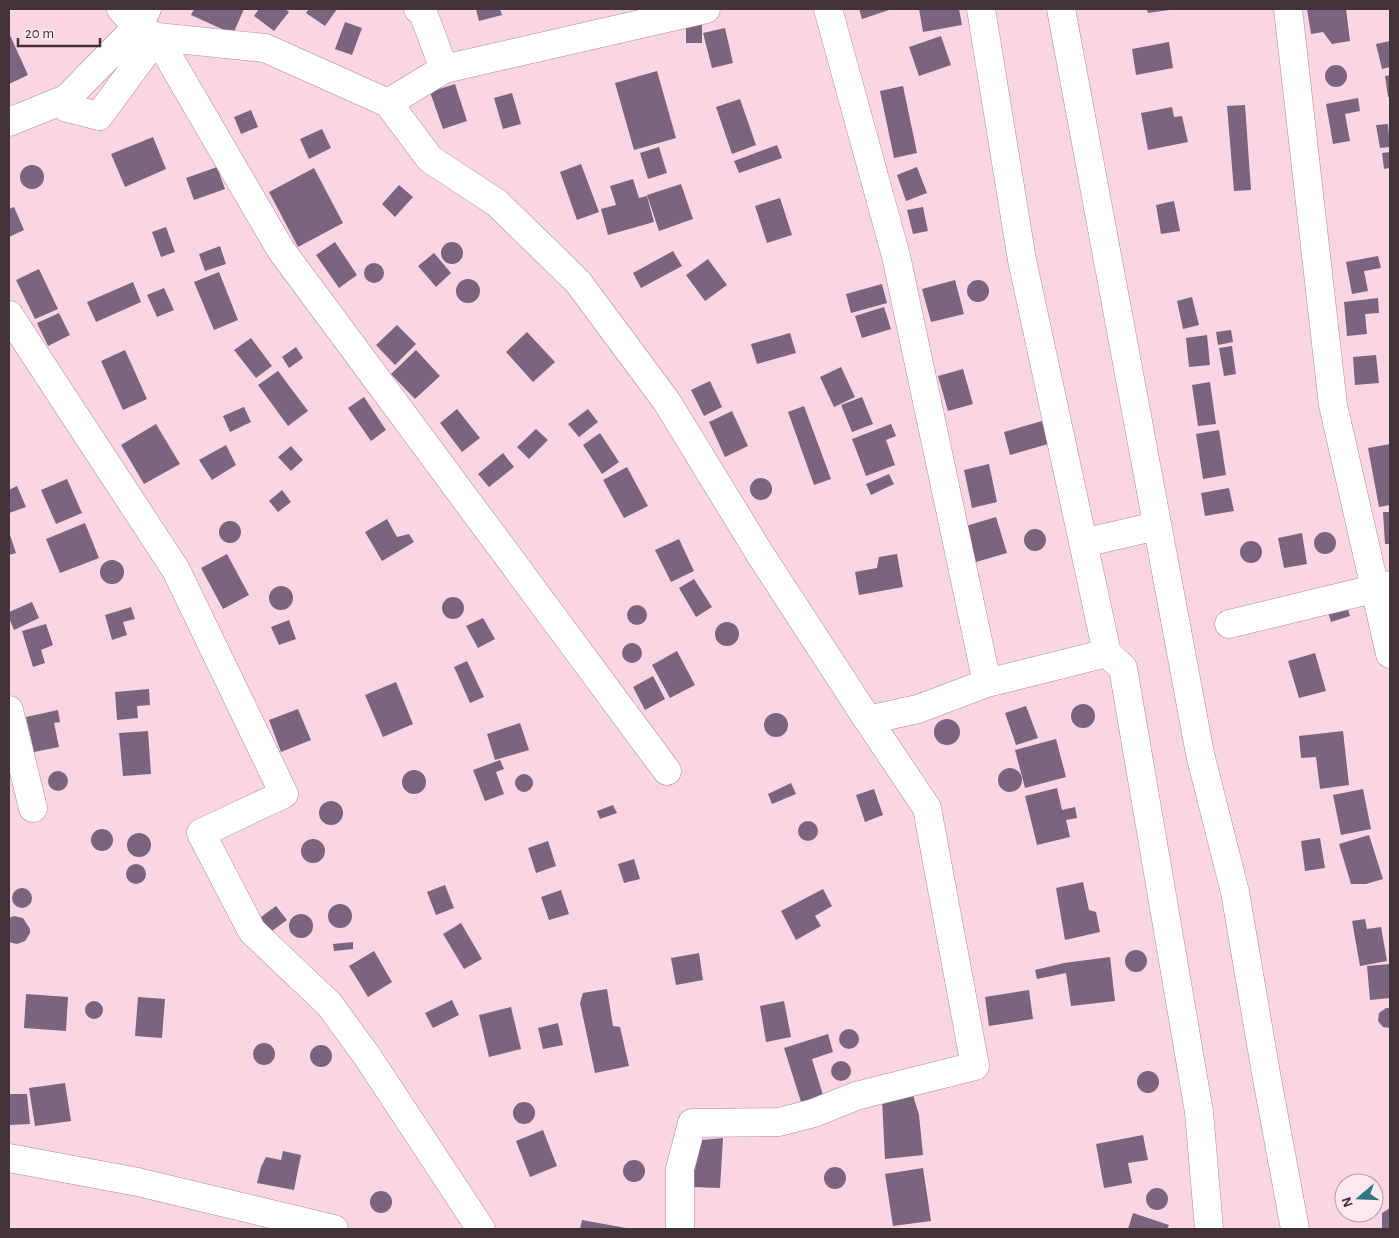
<svg xmlns="http://www.w3.org/2000/svg" width="1399" height="1238" font-family="'Alegreya Sans',sans-serif">
<rect width="100%" height="100%" fill="#fad5e4"/>
<path fill="#7b657e" d="M 194,9 L 244,9 L 233,34 L 191,15 Z
M 259,9 L 285,9 L 289,12 L 274,31 L 254,16 Z
M 309,9 L 337,9 L 325,26 L 306,13 Z
M 476,9 L 500,9 L 502,15 L 479,21 Z
M 859,9 L 892,9 L 862,19 Z
M 919,9 L 959,9 L 962,25 L 923,32 Z
M 1147,9 L 1169,9 L 1169,10 L 1148,13 Z
M 1307,9 L 1346,9 L 1350,41 L 1332,44 L 1323,32 L 1311,34 Z
M 686,20 L 702,20 L 702,43 L 686,43 Z
M 345,22 L 362,28 L 352,55 L 335,49 Z
M 725,28 L 733,63 L 712,68 L 703,33 Z
M 9,33 L 28,75 L 9,84 Z
M 941,36 L 951,65 L 919,76 L 909,47 Z
M 1390,41 L 1390,67 L 1382,69 L 1376,44 Z
M 1169,42 L 1173,68 L 1136,75 L 1132,49 Z
M1325 76a11 11 0 1 1 22 0a11 11 0 1 1-22 0Z
M 657,71 L 676,138 L 634,150 L 615,83 Z
M 1390,75 L 1390,97 L 1388,97 L 1385,76 Z
M 455,84 L 467,121 L 443,129 L 430,92 Z
M 903,86 L 917,153 L 894,158 L 880,91 Z
M 512,93 L 521,124 L 503,129 L 494,98 Z
M 1358,98 L 1360,111 L 1345,114 L 1350,141 L 1333,144 L 1326,104 Z
M 740,99 L 756,145 L 732,154 L 716,107 Z
M 1245,105 L 1251,190 L 1234,191 L 1227,106 Z
M 1172,107 L 1174,117 L 1182,116 L 1188,142 L 1148,150 L 1141,113 Z
M 251,110 L 258,127 L 241,134 L 234,117 Z
M 1388,124 L 1390,147 L 1380,148 L 1376,125 Z
M 322,129 L 331,148 L 309,159 L 300,139 Z
M 153,137 L 166,169 L 125,187 L 111,154 Z
M 777,145 L 782,158 L 739,173 L 734,161 Z
M 659,147 L 667,173 L 648,179 L 640,153 Z
M 1390,152 L 1390,168 L 1384,169 L 1382,153 Z
M 581,164 L 599,212 L 577,220 L 560,172 Z
M20 177a12 12 0 1 1 24 0a12 12 0 1 1-24 0Z
M 217,167 L 225,189 L 194,200 L 186,178 Z
M 917,167 L 927,193 L 906,201 L 897,175 Z
M 314,168 L 343,223 L 298,247 L 269,192 Z
M 633,179 L 639,198 L 647,196 L 654,222 L 608,235 L 601,209 L 616,205 L 610,186 Z
M 681,184 L 693,219 L 659,231 L 647,195 Z
M 399,185 L 413,197 L 395,217 L 382,204 Z
M 780,198 L 792,235 L 767,243 L 755,206 Z
M 1174,201 L 1180,231 L 1161,234 L 1156,205 Z
M 14,207 L 24,230 L 9,237 L 9,209 Z
M 923,207 L 928,231 L 913,234 L 907,210 Z
M 166,227 L 175,252 L 161,257 L 152,232 Z
M441 253a11 11 0 1 1 22 0a11 11 0 1 1-22 0Z
M 335,242 L 357,275 L 339,288 L 316,255 Z
M 220,246 L 226,264 L 205,271 L 199,254 Z
M 673,251 L 682,266 L 641,288 L 633,273 Z
M 434,253 L 451,273 L 436,287 L 418,266 Z
M 1378,256 L 1381,268 L 1364,271 L 1368,291 L 1352,294 L 1346,262 Z
M 708,259 L 727,285 L 705,301 L 686,275 Z
M364 273a10 10 0 1 1 20 0a10 10 0 1 1-20 0Z
M 39,269 L 58,309 L 35,319 L 16,280 Z
M 219,272 L 238,320 L 214,330 L 194,282 Z
M456 291a12 12 0 1 1 24 0a12 12 0 1 1-24 0Z
M967 291a11 11 0 1 1 22 0a11 11 0 1 1-22 0Z
M 955,280 L 964,314 L 931,322 L 922,289 Z
M 133,282 L 141,302 L 96,322 L 87,302 Z
M 882,284 L 887,303 L 851,313 L 846,294 Z
M 164,288 L 174,310 L 157,317 L 147,295 Z
M 1192,297 L 1199,325 L 1183,329 L 1177,301 Z
M 1378,298 L 1379,313 L 1365,314 L 1367,334 L 1347,336 L 1344,302 Z
M 884,307 L 891,329 L 862,338 L 855,316 Z
M 59,313 L 70,335 L 48,346 L 37,323 Z
M 397,325 L 416,344 L 395,365 L 376,345 Z
M 1231,330 L 1233,342 L 1218,345 L 1216,332 Z
M 527,332 L 555,362 L 533,382 L 506,352 Z
M 790,333 L 796,353 L 757,364 L 751,344 Z
M 1207,335 L 1210,365 L 1189,367 L 1186,338 Z
M 251,338 L 272,366 L 256,378 L 234,350 Z
M 1232,346 L 1236,374 L 1224,376 L 1219,348 Z
M 296,347 L 303,358 L 289,368 L 282,357 Z
M 125,350 L 147,399 L 123,410 L 101,361 Z
M 416,350 L 440,376 L 415,399 L 391,374 Z
M 1376,355 L 1379,383 L 1355,385 L 1353,357 Z
M 841,367 L 855,397 L 834,407 L 820,377 Z
M 963,369 L 973,404 L 948,411 L 938,376 Z
M 278,371 L 308,411 L 288,426 L 258,385 Z
M 710,381 L 722,407 L 704,416 L 691,390 Z
M 1210,382 L 1216,424 L 1198,426 L 1192,385 Z
M 364,397 L 386,430 L 371,441 L 348,408 Z
M 862,397 L 873,424 L 852,432 L 841,405 Z
M 804,406 L 831,479 L 814,485 L 788,412 Z
M 244,407 L 251,422 L 230,432 L 223,416 Z
M 457,409 L 480,438 L 462,452 L 440,423 Z
M 588,409 L 598,422 L 579,437 L 568,424 Z
M 732,411 L 748,446 L 725,457 L 709,422 Z
M 1042,421 L 1048,444 L 1010,455 L 1004,432 Z
M 156,424 L 180,464 L 144,484 L 121,445 Z
M 891,424 L 896,436 L 886,440 L 895,465 L 866,476 L 852,439 Z
M 536,429 L 548,440 L 529,459 L 517,447 Z
M 1219,430 L 1226,475 L 1203,479 L 1196,434 Z
M 600,433 L 619,462 L 602,474 L 583,445 Z
M 1390,444 L 1390,505 L 1379,507 L 1368,448 Z
M 226,445 L 236,465 L 212,480 L 199,460 Z
M 291,446 L 303,460 L 291,471 L 278,457 Z
M 503,453 L 514,467 L 489,487 L 478,474 Z
M 989,464 L 997,502 L 972,508 L 964,470 Z
M 627,467 L 648,506 L 624,518 L 603,480 Z
M 889,474 L 894,484 L 871,495 L 866,484 Z
M750 489a11 11 0 1 1 22 0a11 11 0 1 1-22 0Z
M 67,479 L 82,513 L 56,524 L 41,490 Z
M 17,486 L 26,507 L 9,513 L 9,490 Z
M 1229,488 L 1234,511 L 1205,516 L 1201,493 Z
M 282,490 L 291,502 L 278,512 L 269,501 Z
M 1383,512 L 1390,512 L 1390,544 L 1385,544 Z
M 996,517 L 1007,553 L 976,562 L 966,526 Z
M 387,519 L 397,537 L 409,534 L 414,542 L 382,561 L 365,532 Z
M219 532a11 11 0 1 1 22 0a11 11 0 1 1-22 0Z
M 85,523 L 99,558 L 60,573 L 46,539 Z
M1024 540a11 11 0 1 1 22 0a11 11 0 1 1-22 0Z
M1314 543a11 11 0 1 1 22 0a11 11 0 1 1-22 0Z
M 9,532 L 16,553 L 9,555 Z
M 1302,533 L 1307,564 L 1284,568 L 1278,538 Z
M 679,539 L 694,571 L 671,582 L 655,550 Z
M1240 552a11 11 0 1 1 22 0a11 11 0 1 1-22 0Z
M 227,554 L 249,595 L 223,609 L 201,568 Z
M 897,554 L 903,587 L 859,595 L 855,572 L 877,568 L 879,557 Z
M100 572a12 12 0 1 1 24 0a12 12 0 1 1-24 0Z
M 694,579 L 712,607 L 696,617 L 679,588 Z
M269 598a12 12 0 1 1 24 0a12 12 0 1 1-24 0Z
M442 608a11 11 0 1 1 22 0a11 11 0 1 1-22 0Z
M 32,602 L 39,618 L 14,630 L 9,618 L 9,612 Z
M 1346,603 L 1350,616 L 1331,622 L 1327,609 Z
M627 615a10 10 0 1 1 20 0a10 10 0 1 1-20 0Z
M 131,607 L 135,619 L 123,622 L 127,635 L 112,640 L 105,615 Z
M 483,618 L 495,639 L 478,648 L 466,626 Z
M 289,620 L 296,639 L 279,645 L 271,627 Z
M715 634a12 12 0 1 1 24 0a12 12 0 1 1-24 0Z
M 46,624 L 53,645 L 41,650 L 45,663 L 33,667 L 22,631 Z
M622 653a10 10 0 1 1 20 0a10 10 0 1 1-20 0Z
M 677,651 L 695,685 L 670,698 L 652,665 Z
M 1315,653 L 1326,691 L 1299,698 L 1288,661 Z
M 467,661 L 484,697 L 470,703 L 454,667 Z
M 653,676 L 665,699 L 645,710 L 633,687 Z
M 396,682 L 413,724 L 383,737 L 365,695 Z
M 149,689 L 150,705 L 137,706 L 138,718 L 117,720 L 115,692 Z
M1071 716a12 12 0 1 1 24 0a12 12 0 1 1-24 0Z
M 1026,706 L 1038,738 L 1016,745 L 1005,713 Z
M 298,709 L 311,740 L 281,752 L 269,720 Z
M 58,710 L 60,722 L 54,723 L 59,747 L 34,752 L 26,717 Z
M764 725a12 12 0 1 1 24 0a12 12 0 1 1-24 0Z
M934 732a13 13 0 1 1 26 0a13 13 0 1 1-26 0Z
M 520,723 L 529,750 L 495,760 L 487,734 Z
M 148,731 L 151,774 L 123,776 L 119,733 Z
M 1343,731 L 1349,785 L 1320,789 L 1316,757 L 1301,758 L 1299,736 Z
M 1056,739 L 1066,777 L 1025,788 L 1015,750 Z
M 500,760 L 504,769 L 496,772 L 504,794 L 485,801 L 473,770 Z
M998 780a12 12 0 1 1 24 0a12 12 0 1 1-24 0Z
M402 782a12 12 0 1 1 24 0a12 12 0 1 1-24 0Z
M48 781a10 10 0 1 1 20 0a10 10 0 1 1-20 0Z
M515 783a9 9 0 1 1 18 0a9 9 0 1 1-18 0Z
M 791,783 L 796,794 L 772,804 L 768,794 Z
M 1057,788 L 1062,810 L 1075,807 L 1077,818 L 1066,820 L 1070,837 L 1037,845 L 1025,796 Z
M 874,789 L 883,815 L 865,822 L 856,795 Z
M 1363,789 L 1371,829 L 1341,835 L 1333,795 Z
M319 813a12 12 0 1 1 24 0a12 12 0 1 1-24 0Z
M 613,805 L 617,813 L 600,819 L 597,811 Z
M798 831a10 10 0 1 1 20 0a10 10 0 1 1-20 0Z
M91 840a11 11 0 1 1 22 0a11 11 0 1 1-22 0Z
M127 845a12 12 0 1 1 24 0a12 12 0 1 1-24 0Z
M 1369,835 L 1383,879 L 1366,884 L 1351,884 L 1339,844 Z
M 1320,838 L 1325,868 L 1305,871 L 1301,841 Z
M301 851a12 12 0 1 1 24 0a12 12 0 1 1-24 0Z
M 548,841 L 556,866 L 536,873 L 528,848 Z
M 634,859 L 640,879 L 624,883 L 618,864 Z
M126 874a10 10 0 1 1 20 0a10 10 0 1 1-20 0Z
M 1083,882 L 1089,910 L 1096,912 L 1100,932 L 1065,940 L 1056,888 Z
M 445,885 L 454,908 L 436,915 L 427,892 Z
M12 898a10 10 0 1 1 20 0a10 10 0 1 1-20 0Z
M 823,889 L 832,906 L 815,916 L 821,926 L 796,940 L 781,911 Z
M 561,890 L 569,914 L 549,920 L 541,897 Z
M 242,892 L 261,917 L 276,906 L 287,920 L 265,936 Z
M328 916a12 12 0 1 1 24 0a12 12 0 1 1-24 0Z
M289 926a12 12 0 1 1 24 0a12 12 0 1 1-24 0Z
M 14,916 L 23,918 L 30,929 L 30,933 L 25,941 L 17,944 L 9,942 L 9,918 Z
M 1365,919 L 1367,929 L 1381,927 L 1387,961 L 1360,966 L 1352,921 Z
M 461,923 L 482,959 L 464,969 L 443,934 Z
M 353,942 L 353,949 L 334,951 L 333,944 Z
M1125 961a11 11 0 1 1 22 0a11 11 0 1 1-22 0Z
M 374,951 L 392,982 L 368,997 L 349,966 Z
M 699,953 L 703,980 L 676,985 L 671,958 Z
M 1110,957 L 1115,1001 L 1071,1006 L 1066,973 L 1037,979 L 1035,970 L 1064,963 Z
M 1390,964 L 1390,998 L 1370,1000 L 1367,966 Z
M 607,989 L 613,1026 L 620,1027 L 629,1066 L 595,1073 L 580,1003 L 583,993 Z
M 1029,990 L 1033,1019 L 989,1026 L 985,997 Z
M 26,994 L 68,997 L 66,1031 L 24,1028 Z
M 138,997 L 165,999 L 162,1038 L 135,1036 Z
M 452,1000 L 459,1015 L 433,1028 L 425,1013 Z
M85 1010a9 9 0 1 1 18 0a9 9 0 1 1-18 0Z
M 784,1001 L 791,1037 L 766,1042 L 760,1006 Z
M 511,1007 L 521,1049 L 489,1057 L 479,1015 Z
M 1386,1008 L 1390,1008 L 1390,1028 L 1383,1027 L 1378,1021 L 1379,1013 Z
M 558,1023 L 563,1045 L 543,1049 L 538,1028 Z
M839 1039a10 10 0 1 1 20 0a10 10 0 1 1-20 0Z
M 828,1034 L 833,1052 L 812,1059 L 823,1095 L 801,1102 L 784,1048 Z
M253 1054a11 11 0 1 1 22 0a11 11 0 1 1-22 0Z
M310 1056a11 11 0 1 1 22 0a11 11 0 1 1-22 0Z
M831 1071a10 10 0 1 1 20 0a10 10 0 1 1-20 0Z
M1137 1082a11 11 0 1 1 22 0a11 11 0 1 1-22 0Z
M 65,1083 L 71,1121 L 35,1126 L 29,1088 Z
M 9,1094 L 27,1094 L 30,1124 L 9,1125 Z
M 913,1095 L 919,1115 L 923,1155 L 885,1159 L 882,1100 Z
M513 1113a11 11 0 1 1 22 0a11 11 0 1 1-22 0Z
M 543,1130 L 557,1166 L 530,1177 L 516,1141 Z
M 1143,1135 L 1148,1160 L 1128,1163 L 1132,1183 L 1104,1188 L 1096,1144 Z
M 723,1138 L 720,1188 L 691,1187 L 690,1161 L 702,1140 Z
M 283,1151 L 301,1155 L 294,1190 L 257,1183 L 261,1167 L 266,1157 L 281,1160 Z
M623 1171a11 11 0 1 1 22 0a11 11 0 1 1-22 0Z
M824 1178a11 11 0 1 1 22 0a11 11 0 1 1-22 0Z
M 923,1168 L 931,1221 L 893,1226 L 885,1174 Z
M1146 1199a11 11 0 1 1 22 0a11 11 0 1 1-22 0Z
M370 1202a11 11 0 1 1 22 0a11 11 0 1 1-22 0Z
M 1390,1208 L 1390,1229 L 1382,1229 L 1382,1213 Z
M 1133,1213 L 1169,1225 L 1167,1229 L 1128,1229 Z
M 582,1220 L 626,1228 L 625,1229 L 580,1229 Z"/>
<g fill="none" stroke-linecap="round" stroke-linejoin="round">
<defs>
<path id="minor" d="M 121,9 L 137,27 L 157,37 L 265,48 L 388,103 L 430,159 L 497,203 L 578,282 L 667,402 L 760,554 L 868,720 L 918,709 L 987,683 L 1107,653
M 418,9 L 422,10 L 444,69
M 828,9 L 896,256 L 987,683
M 981,9 L 1022,260 L 1107,653 L 1123,668 L 1199,1112 L 1209,1229
M 1061,9 L 1200,754 L 1235,892 L 1267,1079 L 1295,1229
M 1288,9 L 1333,405 L 1390,654
M 66,99 L 67,108 L 99,116 L 157,37 L 281,250 L 667,771
M 388,103 L 444,69 L 706,9
M 9,122 L 66,99 L 137,27 L 147,9
M 9,315 L 176,570 L 284,794 L 201,833 L 252,931 L 329,1004 L 367,1056 L 481,1229
M 1083,543 L 1157,526
M 1229,624 L 1390,585
M 9,710 L 33,808
M 9,1158 L 138,1182 L 334,1229
M 680,1229 L 680,1169 L 692,1123 L 779,1122 L 814,1113 L 856,1096 L 975,1066 L 927,808 L 868,720"/>
</defs>
<use href="#minor" stroke="#ae8c9b" stroke-width="29"/>
<use href="#minor" stroke="#fff" stroke-width="28"/>
</g>
<rect width="1399" height="1238" fill="none" stroke="#423339" stroke-width="20"/>
<g transform="translate(1359 1198) rotate(251)"><circle r="24" fill="#fde7f0" stroke="#b29fa7"/>
<path d="M0-4L9 19L0 12L-9 19Z" fill="#317784"/>
<text y="-8" font-size="14" font-weight="bold" text-anchor="middle" fill="#423339">N</text>
</g>
<path d="M18 38v8h82v-8" fill="none" stroke="#423339" stroke-width="2.5"/>
<text x="25" y="38" font-size="15" fill="#423339" stroke="#fde7f0" stroke-width="4" paint-order="stroke">20 m</text>
</svg>
